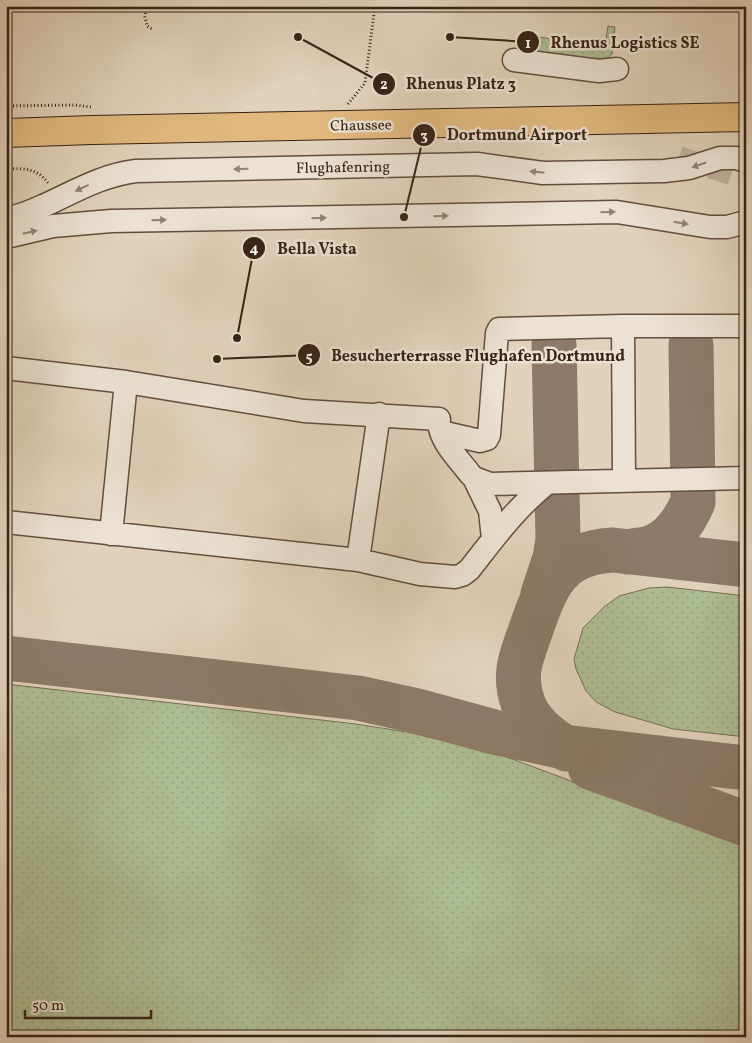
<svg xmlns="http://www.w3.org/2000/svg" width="752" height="1043" font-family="Vollkorn,serif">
<defs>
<pattern id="grass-dots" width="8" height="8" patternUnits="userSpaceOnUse" patternTransform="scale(1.25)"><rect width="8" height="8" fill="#aebd94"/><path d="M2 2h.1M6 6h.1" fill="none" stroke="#96a27f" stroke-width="1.8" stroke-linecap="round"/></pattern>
</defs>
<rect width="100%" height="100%" fill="#e2d2bb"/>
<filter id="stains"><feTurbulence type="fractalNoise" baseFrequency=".004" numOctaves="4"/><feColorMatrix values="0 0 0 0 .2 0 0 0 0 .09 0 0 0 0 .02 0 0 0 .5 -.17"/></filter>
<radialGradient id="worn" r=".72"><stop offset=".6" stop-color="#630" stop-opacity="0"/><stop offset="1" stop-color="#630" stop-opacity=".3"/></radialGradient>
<path fill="url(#grass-dots)" stroke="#737054" d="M 608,26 L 615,27 L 612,54 L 606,61 L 536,52 L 537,37 L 605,45 Z
M 667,587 L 746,596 L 746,737 L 673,729 L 653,723 L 615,712 L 596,702 L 586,691 L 576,669 L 574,659 L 583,628 L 604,607 L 619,596 L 649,588 Z
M 6,684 L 356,724 L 407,732 L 496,753 L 746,846 L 746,1037 L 6,1037 Z"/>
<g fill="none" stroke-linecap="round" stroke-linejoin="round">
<path stroke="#8d7a68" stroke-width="45" d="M 628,552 C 636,550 647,550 655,546 C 674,538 685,520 693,502 L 691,345
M 543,594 L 555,558 L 558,540 L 554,344
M 6,658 L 358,698 L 417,711 L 494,732 L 564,747 L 746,768
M 567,749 C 549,738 530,724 523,703 C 513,674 521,658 530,632 C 546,586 557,553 613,550 L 746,565
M 590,767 L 746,824"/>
<path stroke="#c0af9a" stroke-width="22" stroke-dasharray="22 11" stroke-linecap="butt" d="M 679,157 L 737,176"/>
<defs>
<path id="minor" d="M 514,60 L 599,71 L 617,69
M 6,218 C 19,217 31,211 43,206 C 74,192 102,175 136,171 L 477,164 L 543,173 L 664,171 L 689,168 L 720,158 L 736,158 L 746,161
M 6,237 L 53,226 L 111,221 L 617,212 L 710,227 L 727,227 L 746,222
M 623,326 L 624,481
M 6,368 L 126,382 L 304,411 L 439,419
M 439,423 C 441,443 459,459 470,474 L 474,478 L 490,484 L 746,478
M 441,432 L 480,441 L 487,439 L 489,435 L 497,333 L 499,329 L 623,326 L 746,326
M 474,478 L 490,511 L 493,539
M 6,522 L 358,560 L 420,574 L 455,577 L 462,575 L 469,570 C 495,537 514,510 547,483
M 111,534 L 126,382
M 358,560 L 379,414"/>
<path id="major" d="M 6,133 L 92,130 L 746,117"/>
</defs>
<use href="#minor" stroke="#624e3e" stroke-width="25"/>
<use href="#major" stroke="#382215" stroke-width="30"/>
<path stroke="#382215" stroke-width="3" stroke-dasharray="1 2.5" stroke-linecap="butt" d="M 146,6 L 145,17 L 147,26 L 152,29
M 348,104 L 365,83 L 375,6
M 6,106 L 74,105 L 91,107
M 6,169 C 23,168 37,168 48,183"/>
<use href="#minor" stroke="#ece2d3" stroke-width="22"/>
<use href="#major" stroke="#e1b97e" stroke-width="28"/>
</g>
<defs><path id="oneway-solid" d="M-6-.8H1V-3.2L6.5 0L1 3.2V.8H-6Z" transform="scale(1.25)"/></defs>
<g fill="#928274">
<use href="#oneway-solid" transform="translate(699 165) rotate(161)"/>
<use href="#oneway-solid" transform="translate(241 169) rotate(179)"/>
<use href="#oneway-solid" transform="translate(537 172) rotate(-174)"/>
<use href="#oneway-solid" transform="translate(82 188) rotate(155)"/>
<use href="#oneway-solid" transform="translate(608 212) rotate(-1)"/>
<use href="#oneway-solid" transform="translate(441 216) rotate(-1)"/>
<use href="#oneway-solid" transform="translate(319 218) rotate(-1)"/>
<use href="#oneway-solid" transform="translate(159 220) rotate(-1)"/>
<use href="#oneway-solid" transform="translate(681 223) rotate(10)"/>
<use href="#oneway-solid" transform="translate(30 232) rotate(-13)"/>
</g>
<g text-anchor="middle" stroke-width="5" stroke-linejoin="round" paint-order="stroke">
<g font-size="15" fill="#382215" stroke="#ece2d3">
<text transform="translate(361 125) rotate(-1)" y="5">Chaussee</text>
<text transform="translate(343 167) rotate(-1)" y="5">Flughafenring</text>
</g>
</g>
<path fill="none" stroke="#382215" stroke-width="2" d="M450 37L528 42M298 37L384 84M404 217L424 135M237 338L254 248M217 359L309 355"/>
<g fill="#382215" stroke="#ece2d3" stroke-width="2">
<circle cx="450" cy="37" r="5"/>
<circle cx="298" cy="37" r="5"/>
<circle cx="404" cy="217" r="5"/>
<circle cx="237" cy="338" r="5"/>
<circle cx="217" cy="359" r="5"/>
<circle cx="528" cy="42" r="12"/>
<circle cx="384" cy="84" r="12"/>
<circle cx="424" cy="135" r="12"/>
<circle cx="254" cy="248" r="12"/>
<circle cx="309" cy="355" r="12"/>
</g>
<g font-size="15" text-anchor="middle" font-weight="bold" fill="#fff">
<text x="528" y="48">1</text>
<text x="384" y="89">2</text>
<text x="424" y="140">3</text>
<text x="254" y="253">4</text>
<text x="309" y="361">5</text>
</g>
<g font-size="16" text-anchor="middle" font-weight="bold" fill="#382215" stroke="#ece2d3" stroke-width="5" stroke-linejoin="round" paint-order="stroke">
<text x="625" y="48">Rhenus Logistics SE</text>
<text x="461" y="89">Rhenus Platz 3</text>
<text x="517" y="140">Dortmund Airport</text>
<text x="317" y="254">Bella Vista</text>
<text x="478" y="361">Besucherterrasse Flughafen Dortmund</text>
</g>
<rect width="752" height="1043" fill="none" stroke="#e2d2bb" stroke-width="25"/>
<rect x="8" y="8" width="737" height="1028" fill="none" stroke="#382215" stroke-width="2.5"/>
<rect x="12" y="12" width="727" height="1018" fill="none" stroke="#382215"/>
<path d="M25 1010v8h126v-8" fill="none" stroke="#382215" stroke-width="2.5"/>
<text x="32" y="1010" font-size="15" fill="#382215" stroke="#ece2d3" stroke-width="4" paint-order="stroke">50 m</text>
<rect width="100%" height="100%" filter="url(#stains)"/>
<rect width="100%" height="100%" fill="url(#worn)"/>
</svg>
